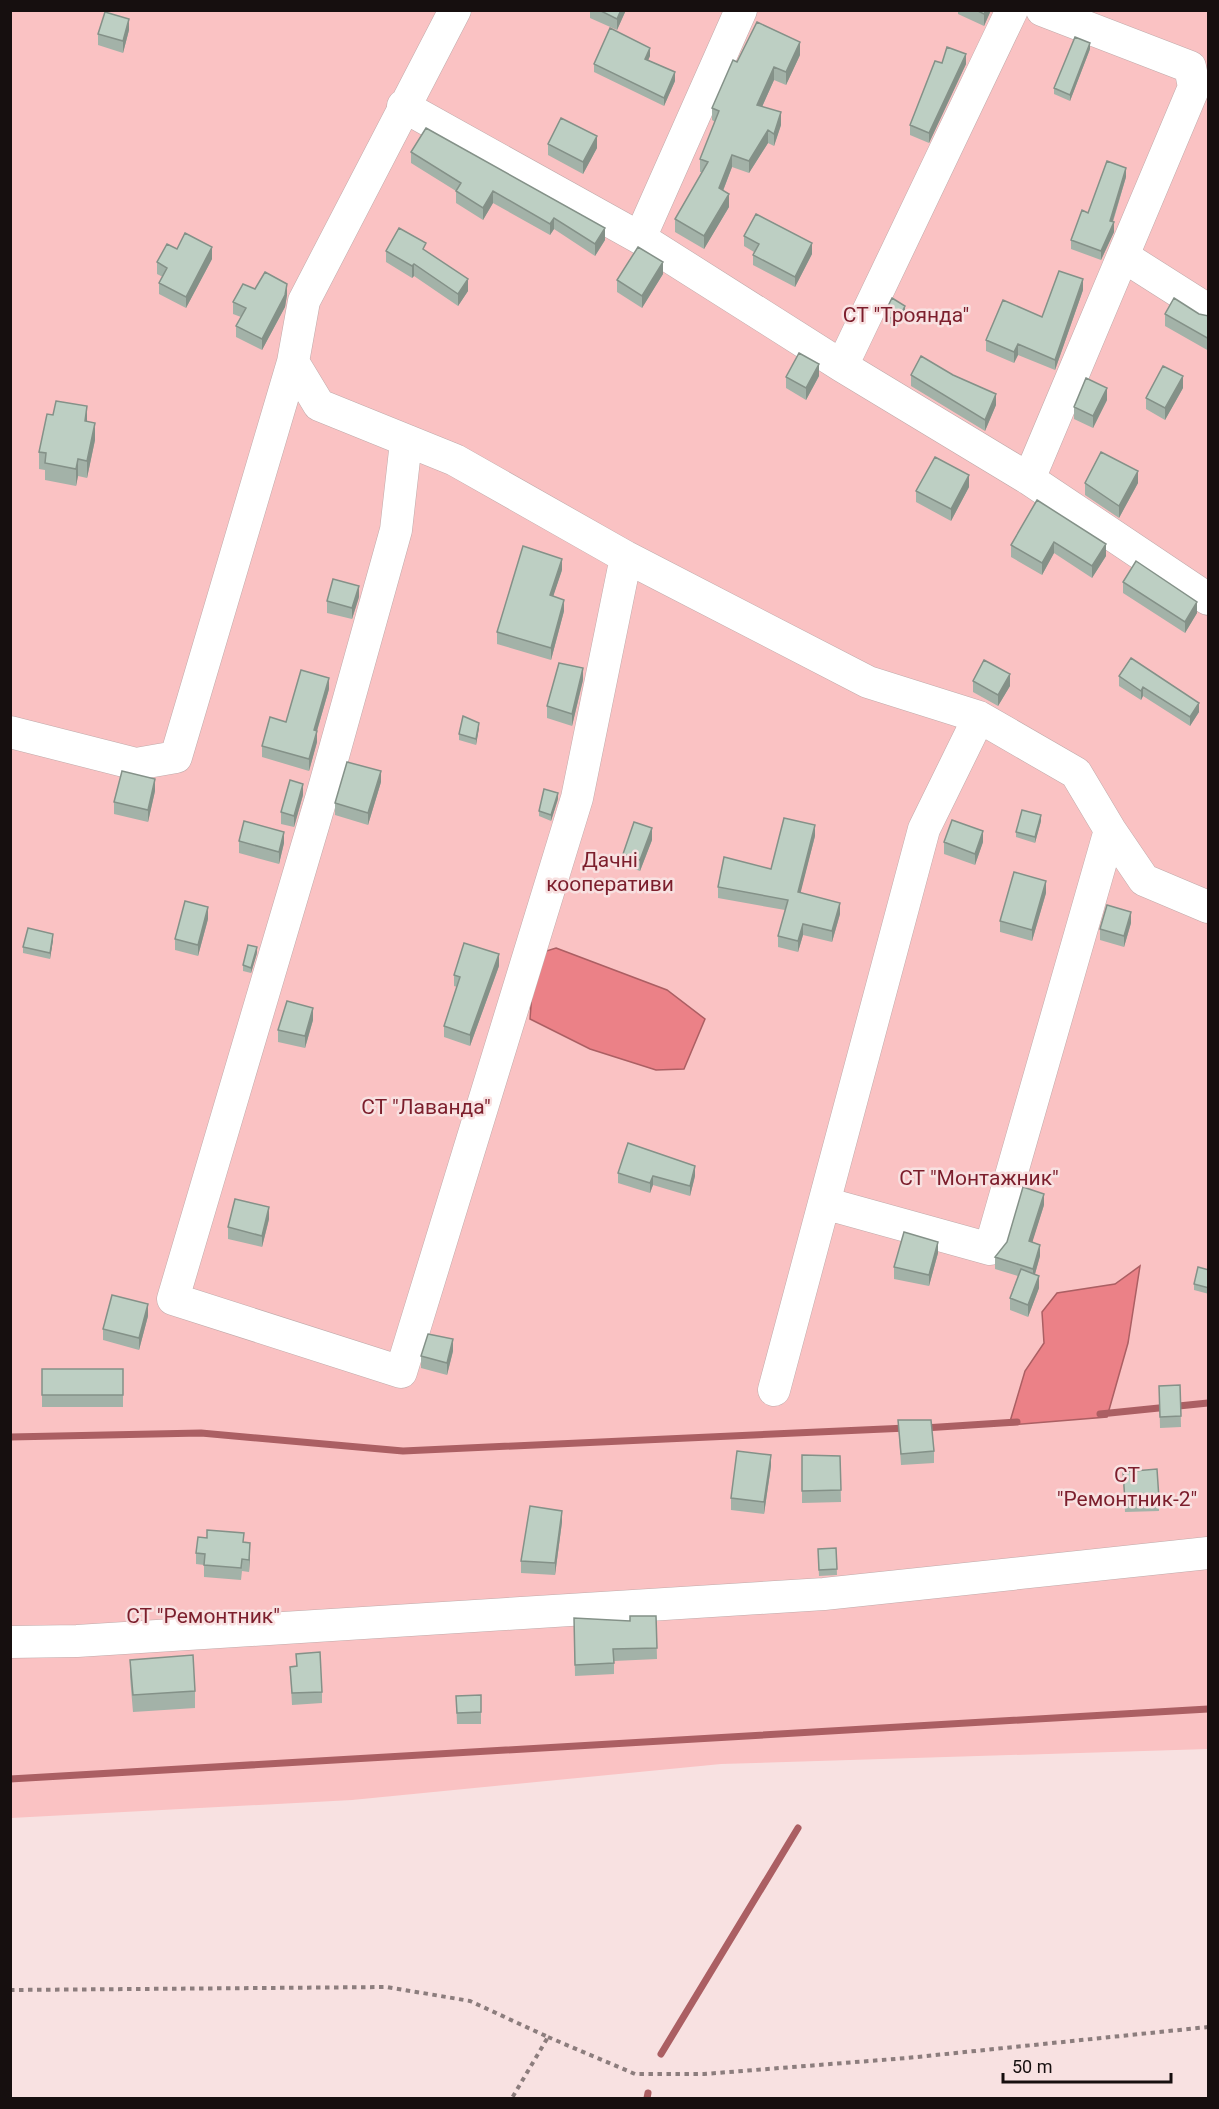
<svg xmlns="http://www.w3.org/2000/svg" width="1219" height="2109" font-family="Roboto,sans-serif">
<rect width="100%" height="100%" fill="#f8e1e1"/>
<path fill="#fac2c3" d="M 11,11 L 1208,11 L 1208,1749 L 721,1764 L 352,1800 L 11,1818 Z"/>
<path fill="#eb8187" stroke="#ab5f63" stroke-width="1.5" d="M 556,948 L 667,990 L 705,1019 L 684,1069 L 656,1070 L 590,1049 L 530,1019 L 532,992 L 543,952 Z
M 1140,1266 L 1128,1343 L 1107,1417 L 1009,1425 L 1025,1371 L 1044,1343 L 1042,1312 L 1057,1293 L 1115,1284 Z"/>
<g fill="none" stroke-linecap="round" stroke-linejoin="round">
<path stroke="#ab5f63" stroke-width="7" d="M 1100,1414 L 1208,1403
M 924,1428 L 1017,1422
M 10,1437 L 201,1433 L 403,1451 L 907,1428
M 10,1779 L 1208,1709
M 661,2054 L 798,1828
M 647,2098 L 648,2093"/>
<defs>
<path id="minor" d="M 455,10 L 304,301 L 293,362 L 319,405 L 455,460 L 626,557 L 868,682 L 979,717 L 1076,773 L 1110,830 L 1144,880 L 1208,907
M 403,106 L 640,238 L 842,366 L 1029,479 L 1208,599
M 640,238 L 741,10
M 1123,256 L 1208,310
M 842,366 L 1012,10
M 406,442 L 396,530 L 323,792 L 173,1299 L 401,1372 L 577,798 L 626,557
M 1029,479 L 1194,87 L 1190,67 L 1042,10
M 10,732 L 136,764 L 176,757 L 293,362
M 824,1203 L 990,1249 L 1110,830
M 774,1390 L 924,829 L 979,717
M 10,1642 L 77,1641 L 824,1594 L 1208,1553"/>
</defs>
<use href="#minor" stroke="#c0aaaa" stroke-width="33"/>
<path stroke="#8c7d7d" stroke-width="4" stroke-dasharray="4.5 4.5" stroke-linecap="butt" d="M 10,1990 L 387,1987 L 470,2001 L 548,2037 L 512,2098
M 548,2037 L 635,2074 L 704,2074 L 907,2058 L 1208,2027"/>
<use href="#minor" stroke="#fff" stroke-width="32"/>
</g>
<path fill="#a3b2a8" d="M 590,10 L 626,10 L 617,30 L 590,18 Z
M 958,10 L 991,10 L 984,26 L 958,14 Z
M 129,30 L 123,53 L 98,45 L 98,34 Z
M 1090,49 L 1070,101 L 1054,94 L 1054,88 Z
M 800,55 L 786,85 L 774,80 L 762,107 L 781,125 L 774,146 L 768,143 L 749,173 L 732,167 L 723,191 L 729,207 L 704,249 L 675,232 L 675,219 L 702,172 L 700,172 L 700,159 L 715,122 L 712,120 L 712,108 L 737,62 Z
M 650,56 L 648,60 L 675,81 L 664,106 L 594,72 L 594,64 Z
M 942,63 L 966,64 L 929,143 L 910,135 L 910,125 Z
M 548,144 L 597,148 L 583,174 L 548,155 Z
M 411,152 L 605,240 L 595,256 L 554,229 L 550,235 L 493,203 L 483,220 L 456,203 L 456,191 L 411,163 Z
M 1126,177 L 1113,222 L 1114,232 L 1101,260 L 1071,249 L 1071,240 L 1088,213 Z
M 744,236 L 812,254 L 795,287 L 753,265 L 753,255 L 754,252 L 744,246 Z
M 177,249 L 212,259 L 186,308 L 159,294 L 159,283 L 163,277 L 157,274 L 157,262 Z
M 386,251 L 426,251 L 468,291 L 458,306 L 414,276 L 412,278 L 386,262 Z
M 663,274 L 642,308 L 617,292 L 617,280 Z
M 255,289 L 287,295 L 285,307 L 262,350 L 236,337 L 236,326 L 241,317 L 233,314 L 233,302 Z
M 1083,290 L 1055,370 L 1018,355 L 1014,363 L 986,351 L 986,340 L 1042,317 Z
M 905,311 L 897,327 L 884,320 L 884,314 Z
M 1165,314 L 1199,314 L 1209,316 L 1209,351 L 1165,326 Z
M 911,375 L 996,405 L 985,431 L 911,386 Z
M 819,376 L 806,400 L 786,388 L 786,377 Z
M 1183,388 L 1165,420 L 1146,409 L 1146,398 Z
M 1107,400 L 1093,428 L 1074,419 L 1074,407 Z
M 87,422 L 95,440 L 87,478 L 78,476 L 76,486 L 45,480 L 45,470 L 39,469 L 39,452 Z
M 1085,483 L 1138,483 L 1119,518 L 1085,495 Z
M 969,487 L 951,521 L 916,502 L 916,491 Z
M 1037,500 L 1106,556 L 1092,578 L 1054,553 L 1042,575 L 1011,557 L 1011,545 Z
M 562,570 L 553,596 L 564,611 L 551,660 L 497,644 L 497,632 Z
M 1123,582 L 1197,613 L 1185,633 L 1123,593 Z
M 359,597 L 352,619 L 327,613 L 327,601 Z
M 1131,658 L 1199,712 L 1190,726 L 1143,696 L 1141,700 L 1119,686 L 1119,676 Z
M 583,680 L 572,726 L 547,718 L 547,706 Z
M 973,681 L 1010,686 L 998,706 L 973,692 Z
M 329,689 L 317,731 L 317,742 L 309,771 L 262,757 L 262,746 L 286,722 Z
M 479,728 L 476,745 L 459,740 L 459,734 Z
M 381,782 L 368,825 L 335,815 L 335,803 Z
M 155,791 L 148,822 L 114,814 L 114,802 Z
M 303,795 L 294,827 L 281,824 L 281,812 Z
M 558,799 L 551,821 L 539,816 L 539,811 Z
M 1041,821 L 1035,843 L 1016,837 L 1016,832 Z
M 815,836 L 800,893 L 840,914 L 832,942 L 803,935 L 798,952 L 778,947 L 778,936 L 785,910 L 718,898 L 718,887 L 771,869 Z
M 652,840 L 640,871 L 623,865 L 623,854 Z
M 239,841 L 284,843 L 279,864 L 239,853 Z
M 944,842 L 983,842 L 975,865 L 944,854 Z
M 1046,893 L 1032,941 L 1000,932 L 1000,921 Z
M 208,919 L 198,956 L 175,950 L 175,939 Z
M 1131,923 L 1124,947 L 1100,940 L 1100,929 Z
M 53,940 L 50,959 L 23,953 L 23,947 Z
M 257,953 L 251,973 L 243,971 L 243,965 Z
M 499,966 L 470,1046 L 444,1037 L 444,1026 L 457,987 L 454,986 L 454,975 Z
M 313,1020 L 305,1048 L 278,1042 L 278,1030 Z
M 618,1173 L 695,1176 L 690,1196 L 653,1185 L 650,1193 L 618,1183 Z
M 1044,1205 L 1032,1242 L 1040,1256 L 1035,1274 L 1039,1288 L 1028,1317 L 1010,1310 L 1010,1298 L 1018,1276 L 995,1269 L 995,1257 Z
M 269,1219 L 262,1247 L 228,1239 L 228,1227 Z
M 938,1253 L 929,1286 L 894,1279 L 894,1267 Z
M 1209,1270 L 1209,1294 L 1194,1290 L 1194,1284 Z
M 148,1316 L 139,1350 L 103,1340 L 103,1329 Z
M 453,1351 L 447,1375 L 421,1368 L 421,1356 Z
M 42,1369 L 123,1369 L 123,1407 L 42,1407 Z
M 1180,1385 L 1181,1427 L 1160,1428 L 1159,1386 Z
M 898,1420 L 934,1451 L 934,1463 L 901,1465 Z
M 802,1455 L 840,1456 L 841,1502 L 802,1503 Z
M 771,1466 L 764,1514 L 731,1510 L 731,1498 Z
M 1123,1472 L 1159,1499 L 1159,1511 L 1125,1512 Z
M 562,1522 L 555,1575 L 521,1573 L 521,1561 Z
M 244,1542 L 250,1555 L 249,1572 L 242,1571 L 241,1580 L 204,1577 L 204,1565 L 196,1564 L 196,1553 Z
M 836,1548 L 837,1575 L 819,1576 L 818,1549 Z
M 656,1616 L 657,1659 L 614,1661 L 614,1674 L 575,1676 L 574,1618 L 630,1621 Z
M 296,1654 L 322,1692 L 322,1703 L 292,1705 L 290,1667 L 296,1666 Z
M 130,1660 L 195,1691 L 195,1708 L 133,1712 L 130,1677 Z
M 456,1696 L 481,1712 L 481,1724 L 457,1724 Z"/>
<path fill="#849188" d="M 621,10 L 626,10 L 617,30 L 617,19 Z
M 986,10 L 991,10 L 984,26 L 984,14 Z
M 129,19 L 129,30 L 123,53 L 123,41 Z
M 800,42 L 800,55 L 786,85 L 786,72 Z
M 1090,43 L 1090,49 L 1070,101 L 1070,95 Z
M 650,48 L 650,56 L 645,67 L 645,59 Z
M 966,54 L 966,64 L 929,143 L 929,133 Z
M 774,67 L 774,80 L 757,118 L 757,105 Z
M 675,72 L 675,81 L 664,106 L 664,98 Z
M 781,112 L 781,125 L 774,146 L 774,134 Z
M 768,130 L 768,143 L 749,173 L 749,161 Z
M 597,136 L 597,148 L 583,174 L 583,162 Z
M 732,155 L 732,167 L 719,201 L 719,188 Z
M 1126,168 L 1126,177 L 1110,230 L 1110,221 Z
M 493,191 L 493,203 L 483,220 L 483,208 Z
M 729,194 L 729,207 L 704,249 L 704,236 Z
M 554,218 L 554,229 L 550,235 L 550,224 Z
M 1114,222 L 1114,232 L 1101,260 L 1101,251 Z
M 605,228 L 605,240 L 595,256 L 595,244 Z
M 812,243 L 812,254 L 795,287 L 795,277 Z
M 212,247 L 212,259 L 186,308 L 186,297 Z
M 663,262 L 663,274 L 642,308 L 642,296 Z
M 414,264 L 414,276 L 412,278 L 412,266 Z
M 468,279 L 468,291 L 458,306 L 458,294 Z
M 1083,279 L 1083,290 L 1055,370 L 1055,360 Z
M 287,284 L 287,295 L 285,307 L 262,350 L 262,339 Z
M 905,306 L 905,311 L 897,327 L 897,322 Z
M 1018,344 L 1018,355 L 1014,363 L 1014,352 Z
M 819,364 L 819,376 L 806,400 L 806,388 Z
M 1183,376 L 1183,388 L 1165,420 L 1165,408 Z
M 1107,388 L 1107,400 L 1093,428 L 1093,416 Z
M 996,394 L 996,405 L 985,431 L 985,420 Z
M 87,406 L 87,423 L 85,421 Z
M 95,423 L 95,440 L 87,478 L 87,461 Z
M 78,459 L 78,476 L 76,486 L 76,469 Z
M 1138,471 L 1138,483 L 1119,518 L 1119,506 Z
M 969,475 L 969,487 L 951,521 L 951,509 Z
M 1054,542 L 1054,553 L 1042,575 L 1042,563 Z
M 1106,544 L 1106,556 L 1092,578 L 1092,566 Z
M 562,559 L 562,570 L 550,606 L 550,595 Z
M 359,586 L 359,597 L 352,619 L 352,608 Z
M 564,600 L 564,611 L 551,660 L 551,648 Z
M 1197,602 L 1197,613 L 1185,633 L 1185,622 Z
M 583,668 L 583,680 L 572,726 L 572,714 Z
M 1010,674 L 1010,686 L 998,706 L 998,695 Z
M 329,678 L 329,689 L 314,741 L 314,730 Z
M 1143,687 L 1143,696 L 1141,700 L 1141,691 Z
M 1199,703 L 1199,712 L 1190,726 L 1190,717 Z
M 479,723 L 479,728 L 476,745 L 476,739 Z
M 317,731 L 317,742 L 309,771 L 309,759 Z
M 381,771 L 381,782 L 368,825 L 368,813 Z
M 155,779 L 155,791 L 148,822 L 148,810 Z
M 303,784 L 303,795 L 294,827 L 294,816 Z
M 558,793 L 558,799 L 551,821 L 551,815 Z
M 1041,815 L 1041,821 L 1035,843 L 1035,837 Z
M 815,825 L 815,836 L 798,903 L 798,892 Z
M 652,828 L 652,840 L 640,871 L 640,860 Z
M 983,831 L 983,842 L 975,865 L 975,854 Z
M 284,832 L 284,843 L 279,864 L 279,852 Z
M 1046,881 L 1046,893 L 1032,941 L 1032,930 Z
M 840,903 L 840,914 L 832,942 L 832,931 Z
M 208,907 L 208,919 L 198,956 L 198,945 Z
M 1131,912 L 1131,923 L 1124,947 L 1124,936 Z
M 803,924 L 803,935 L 798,952 L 798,941 Z
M 53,934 L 53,940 L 50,959 L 50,953 Z
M 257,947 L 257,953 L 251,973 L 251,968 Z
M 499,954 L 499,966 L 470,1046 L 470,1035 Z
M 313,1008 L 313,1020 L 305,1048 L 305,1036 Z
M 695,1166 L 695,1176 L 690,1196 L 690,1186 Z
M 653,1176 L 653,1185 L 650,1193 L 650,1183 Z
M 1044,1194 L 1044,1205 L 1029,1253 L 1029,1241 Z
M 269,1207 L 269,1219 L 262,1247 L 262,1236 Z
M 938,1242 L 938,1253 L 929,1286 L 929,1275 Z
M 1040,1245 L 1040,1256 L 1033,1281 L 1033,1269 Z
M 1039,1276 L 1039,1288 L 1028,1317 L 1028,1305 Z
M 148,1304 L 148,1316 L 139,1350 L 139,1338 Z
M 453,1339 L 453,1351 L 447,1375 L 447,1363 Z
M 771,1455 L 771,1466 L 764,1514 L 764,1502 Z
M 562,1511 L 562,1522 L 555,1575 L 555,1563 Z
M 250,1543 L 250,1555 L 249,1572 L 249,1560 Z"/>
<path fill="#bdcfc3" stroke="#849188" stroke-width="1.5" d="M 599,10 L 621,10 L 617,19 Z
M 976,10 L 986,10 L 984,14 Z
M 105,12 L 129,19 L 123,41 L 98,34 Z
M 757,22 L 800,42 L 786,72 L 774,67 L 757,105 L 781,112 L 774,134 L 768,130 L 749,161 L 732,155 L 719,188 L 729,194 L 704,236 L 675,219 L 708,162 L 700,159 L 719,111 L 712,108 L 733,60 L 737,62 Z
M 610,28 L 650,48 L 645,59 L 675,72 L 664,98 L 594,64 Z
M 1075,37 L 1090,43 L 1070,95 L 1054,88 Z
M 947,47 L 966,54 L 929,133 L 910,125 L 935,61 L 942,63 Z
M 561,118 L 597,136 L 583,162 L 548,144 Z
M 426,128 L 605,228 L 595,244 L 554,218 L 550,224 L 493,191 L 483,208 L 456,191 L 461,183 L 411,152 Z
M 1107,161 L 1126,168 L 1110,221 L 1114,222 L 1101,251 L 1071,240 L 1082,210 L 1088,213 Z
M 756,214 L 812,243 L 795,277 L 753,255 L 759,244 L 744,236 Z
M 399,228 L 426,243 L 423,249 L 468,279 L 458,294 L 414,264 L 412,266 L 386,251 Z
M 185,233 L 212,247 L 186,297 L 159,283 L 167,268 L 157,262 L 167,244 L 177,249 Z
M 638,247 L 663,262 L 642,296 L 617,280 Z
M 1059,271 L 1083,279 L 1055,360 L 1018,344 L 1014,352 L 986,340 L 1003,300 L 1042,317 Z
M 265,272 L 287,284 L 285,295 L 262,339 L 236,326 L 246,308 L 233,302 L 243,284 L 255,289 Z
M 892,298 L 905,306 L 897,322 L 884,314 Z
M 1174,298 L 1199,314 L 1209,316 L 1209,339 L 1165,314 Z
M 799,353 L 819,364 L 806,388 L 786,377 Z
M 921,356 L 953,375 L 996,394 L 985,420 L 911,375 Z
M 1163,366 L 1183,376 L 1165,408 L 1146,398 Z
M 1086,378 L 1107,388 L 1093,416 L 1074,407 Z
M 56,401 L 87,406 L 85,421 L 95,423 L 87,461 L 78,459 L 76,469 L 45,463 L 46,453 L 39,452 L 47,414 L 53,415 Z
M 1101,452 L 1138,471 L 1119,506 L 1085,483 Z
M 935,457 L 969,475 L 951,509 L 916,491 Z
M 1037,500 L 1106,544 L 1092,566 L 1054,542 L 1042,563 L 1011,545 Z
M 523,546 L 562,559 L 550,595 L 564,600 L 551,648 L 497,632 Z
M 1136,561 L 1197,602 L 1185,622 L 1123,582 Z
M 333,579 L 359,586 L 352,608 L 327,601 Z
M 1131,658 L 1199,703 L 1190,717 L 1143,687 L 1141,691 L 1119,676 Z
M 984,660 L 1010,674 L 998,695 L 973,681 Z
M 559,663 L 583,668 L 572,714 L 547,706 Z
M 301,670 L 329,678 L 314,730 L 317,731 L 309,759 L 262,746 L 270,717 L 286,722 Z
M 463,716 L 479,723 L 476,739 L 459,734 Z
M 347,762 L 381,771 L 368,813 L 335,803 Z
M 122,771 L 155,779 L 148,810 L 114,802 Z
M 290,780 L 303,784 L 294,816 L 281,812 Z
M 544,789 L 558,793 L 551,815 L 539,811 Z
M 1022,810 L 1041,815 L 1035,837 L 1016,832 Z
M 784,818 L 815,825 L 798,892 L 840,903 L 832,931 L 803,924 L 798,941 L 778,936 L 788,900 L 718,887 L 724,857 L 771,869 Z
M 952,820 L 983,831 L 975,854 L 944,842 Z
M 244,821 L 284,832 L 279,852 L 239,841 Z
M 634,822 L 652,828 L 640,860 L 623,854 Z
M 1014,872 L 1046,881 L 1032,930 L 1000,921 Z
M 185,901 L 208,907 L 198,945 L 175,939 Z
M 1107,905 L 1131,912 L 1124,936 L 1100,929 Z
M 28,928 L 53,934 L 50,953 L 23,947 Z
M 464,943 L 499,954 L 470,1035 L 444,1026 L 460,977 L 454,975 Z
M 248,945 L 257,947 L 251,968 L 243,965 Z
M 287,1001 L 313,1008 L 305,1036 L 278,1030 Z
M 628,1143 L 695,1166 L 690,1186 L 653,1176 L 650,1183 L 618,1173 Z
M 1023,1187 L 1044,1194 L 1029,1241 L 1040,1245 L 1033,1269 L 995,1257 L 1007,1242 Z
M 235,1199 L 269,1207 L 262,1236 L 228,1227 Z
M 904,1232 L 938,1242 L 929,1275 L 894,1267 Z
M 1198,1267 L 1209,1270 L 1209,1288 L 1194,1284 Z
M 1021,1269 L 1039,1276 L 1028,1305 L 1010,1298 Z
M 112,1295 L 148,1304 L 139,1338 L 103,1329 Z
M 428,1334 L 453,1339 L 447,1363 L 421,1356 Z
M 42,1369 L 123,1369 L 123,1395 L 42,1395 Z
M 1180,1385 L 1181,1416 L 1160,1417 L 1159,1386 Z
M 898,1420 L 931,1420 L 934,1451 L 901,1454 Z
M 737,1451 L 771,1455 L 764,1502 L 731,1498 Z
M 802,1455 L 840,1456 L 841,1490 L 802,1491 Z
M 1157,1469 L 1159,1499 L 1125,1501 L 1123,1472 Z
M 530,1506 L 562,1511 L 555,1563 L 521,1561 Z
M 207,1530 L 244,1533 L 243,1542 L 250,1543 L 249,1560 L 242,1559 L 241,1568 L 204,1565 L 205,1554 L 196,1553 L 198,1537 L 207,1538 Z
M 836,1548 L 837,1569 L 819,1570 L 818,1549 Z
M 630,1616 L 656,1616 L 657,1648 L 613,1649 L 614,1663 L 575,1665 L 574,1618 L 630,1621 Z
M 320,1652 L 322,1692 L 292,1693 L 290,1667 L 297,1666 L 296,1654 Z
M 193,1655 L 195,1691 L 133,1695 L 130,1660 Z
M 481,1695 L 481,1712 L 457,1713 L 456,1696 Z"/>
<g text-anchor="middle" stroke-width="5" stroke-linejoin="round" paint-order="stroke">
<g font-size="21" fill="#7c1e2c" stroke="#f8e1e1">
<text x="906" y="322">СТ "Троянда"</text>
<text x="610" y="867">Дачні<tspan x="610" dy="24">кооперативи</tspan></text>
<text x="426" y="1114">СТ "Лаванда"</text>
<text x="979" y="1185">СТ "Монтажник"</text>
<text x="1127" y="1482">СТ<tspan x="1127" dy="24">"Ремонтник-2"</tspan></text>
<text x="203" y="1623">СТ "Ремонтник"</text>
</g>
</g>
<rect width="1219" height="2109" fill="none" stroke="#160f0f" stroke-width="24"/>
<path d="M1003 2073v9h168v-9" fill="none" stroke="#160f0f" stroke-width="3"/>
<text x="1012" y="2073" font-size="18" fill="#160f0f" stroke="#f8e1e1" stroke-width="4.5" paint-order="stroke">50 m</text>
</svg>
